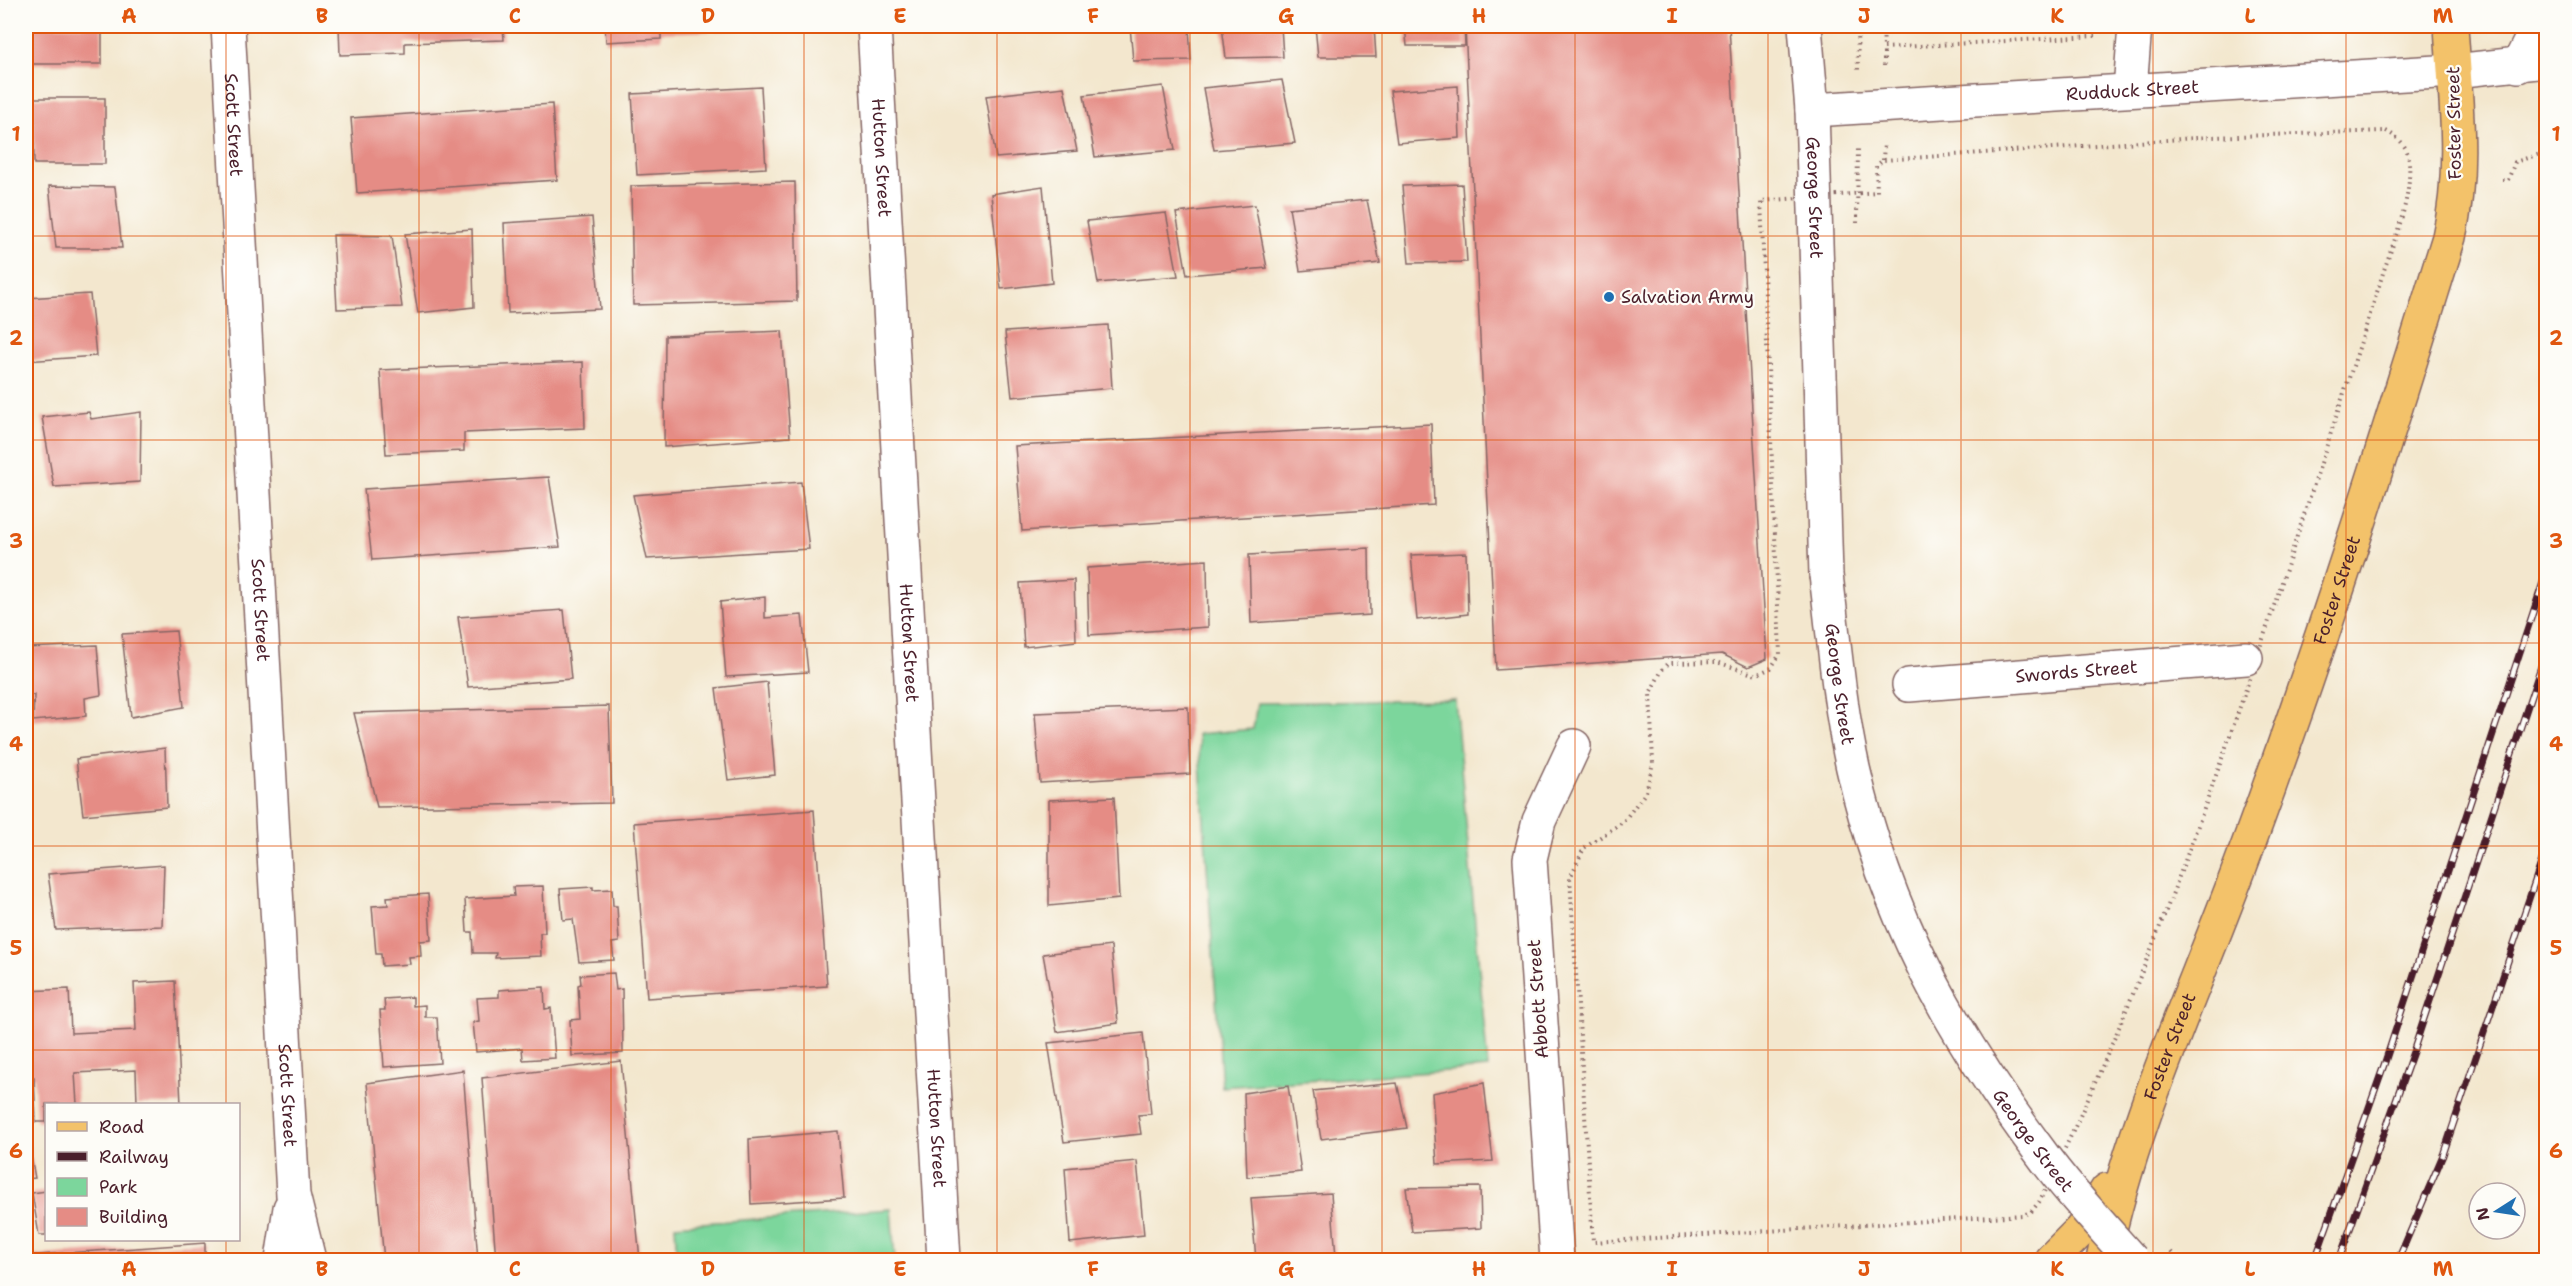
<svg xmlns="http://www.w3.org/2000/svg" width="2572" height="1286" font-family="'Shantell Sans',sans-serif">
<rect width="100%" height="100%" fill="#fdfcf7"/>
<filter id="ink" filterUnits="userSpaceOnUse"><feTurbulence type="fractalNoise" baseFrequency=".0167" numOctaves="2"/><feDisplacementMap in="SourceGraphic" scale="12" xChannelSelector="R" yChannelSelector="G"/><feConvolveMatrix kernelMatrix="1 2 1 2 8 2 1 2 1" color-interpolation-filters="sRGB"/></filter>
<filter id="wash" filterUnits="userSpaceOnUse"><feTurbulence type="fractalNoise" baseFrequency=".008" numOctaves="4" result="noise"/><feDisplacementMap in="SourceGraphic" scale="24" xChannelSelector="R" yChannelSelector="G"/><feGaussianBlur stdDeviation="1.35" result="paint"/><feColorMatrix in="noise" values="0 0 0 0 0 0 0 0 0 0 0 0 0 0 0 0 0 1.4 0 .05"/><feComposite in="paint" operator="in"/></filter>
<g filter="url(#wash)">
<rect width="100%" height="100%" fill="#f3e7ce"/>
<path fill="#7cd69c" stroke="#637a64" stroke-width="1.5" d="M 1455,700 L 1488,1068 L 1222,1087 L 1198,734 L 1253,729 L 1257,703 Z
M 891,1209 L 895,1260 L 677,1260 L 675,1225 Z"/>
<g id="blocks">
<path fill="#e58c85" d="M 26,26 L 102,26 L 102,64 L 26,64 Z
M 339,26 L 503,26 L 504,40 L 405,43 L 405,53 L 340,55 Z
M 605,26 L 767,26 L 768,29 L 661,33 L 661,39 L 606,42 Z
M 1130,26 L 1189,26 L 1191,60 L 1133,61 Z
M 1222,26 L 1281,26 L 1283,57 L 1226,58 Z
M 1315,26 L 1374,26 L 1376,57 L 1318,57 Z
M 1405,26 L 1464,26 L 1465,46 L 1407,46 Z
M 1465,26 L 1729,26 L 1767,659 L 1748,667 L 1722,654 L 1496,670 Z
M 1282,80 L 1295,143 L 1214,150 L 1203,88 Z
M 1163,86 L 1175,150 L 1095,157 L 1084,95 Z
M 1458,86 L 1460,138 L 1397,143 L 1390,91 Z
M 761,87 L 766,168 L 637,175 L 632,94 Z
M 1064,87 L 1077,151 L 996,158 L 986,96 Z
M 33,98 L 105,98 L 105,164 L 34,164 Z
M 552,104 L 557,180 L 357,193 L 351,118 Z
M 795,182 L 797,301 L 633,305 L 631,186 Z
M 1462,184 L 1467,262 L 1409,263 L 1402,186 Z
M 49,186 L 115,187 L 122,248 L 56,248 Z
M 1043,186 L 1052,283 L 1001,289 L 991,194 Z
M 1367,200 L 1380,263 L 1300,271 L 1289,208 Z
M 1255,205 L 1267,268 L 1187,275 L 1176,213 Z
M 1166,213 L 1178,276 L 1098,283 L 1087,221 Z
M 592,217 L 600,309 L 508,313 L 504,223 Z
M 472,229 L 474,307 L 418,313 L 405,234 Z
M 333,235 L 392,236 L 402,307 L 337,309 Z
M 90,294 L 96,356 L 26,361 L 26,298 Z
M 1108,325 L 1112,388 L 1012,397 L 1005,332 Z
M 782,331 L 790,437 L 664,447 L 665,336 Z
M 583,362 L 585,428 L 464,433 L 464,451 L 386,454 L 380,370 Z
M 89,412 L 91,419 L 141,412 L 140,482 L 54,487 L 42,417 Z
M 1431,424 L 1434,505 L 1022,531 L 1015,446 Z
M 549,477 L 560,547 L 372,560 L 364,489 Z
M 801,482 L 809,549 L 647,559 L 633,495 Z
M 1369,548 L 1370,615 L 1251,623 L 1249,555 Z
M 1466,553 L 1468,614 L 1417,620 L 1411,555 Z
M 1207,560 L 1208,627 L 1089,635 L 1087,568 Z
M 1074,580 L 1076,641 L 1024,647 L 1020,583 Z
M 765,597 L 765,618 L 802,615 L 808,672 L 726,677 L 720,602 Z
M 564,610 L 571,679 L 468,687 L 458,617 Z
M 176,631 L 184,707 L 131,717 L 122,634 Z
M 97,645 L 101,695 L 85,698 L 86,716 L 33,721 L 34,695 L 26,696 L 26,648 Z
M 767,682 L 775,775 L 728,780 L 716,688 Z
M 609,706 L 612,803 L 377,807 L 354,713 Z
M 1188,707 L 1190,774 L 1040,783 L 1035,713 Z
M 165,748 L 167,807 L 83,815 L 76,759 Z
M 1114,797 L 1119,899 L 1049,906 L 1049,800 Z
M 814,810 L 827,986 L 647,998 L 634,823 Z
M 164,865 L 162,926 L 56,930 L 48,874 Z
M 543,886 L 545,933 L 540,933 L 541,956 L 495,958 L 496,953 L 473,953 L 472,932 L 467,932 L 465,899 L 514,896 L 513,887 Z
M 593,887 L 593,890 L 612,889 L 613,906 L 617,906 L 619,942 L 612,943 L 614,960 L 579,962 L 573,919 L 563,920 L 560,889 Z
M 428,894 L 431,940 L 420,941 L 421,956 L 409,957 L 410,964 L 382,966 L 381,954 L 376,954 L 372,906 L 388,905 L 387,897 Z
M 1111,946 L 1118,1023 L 1057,1032 L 1043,954 Z
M 614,973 L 616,990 L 622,989 L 623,1053 L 572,1056 L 570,1020 L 580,1019 L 578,985 L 581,984 L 580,975 Z
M 175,981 L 181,1104 L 137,1104 L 136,1070 L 75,1073 L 77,1104 L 46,1104 L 46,1122 L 36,1122 L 34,1077 L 26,1077 L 26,1033 L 29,1033 L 27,991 L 69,989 L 71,1033 L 136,1030 L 134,983 Z
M 544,987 L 545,1009 L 551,1008 L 555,1058 L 523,1060 L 522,1048 L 476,1052 L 473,1022 L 479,1021 L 477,998 L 499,997 L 499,990 Z
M 413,997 L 413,1006 L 425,1005 L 425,1017 L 437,1017 L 440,1063 L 384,1067 L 380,1010 L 385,1010 L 384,999 Z
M 1143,1033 L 1151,1114 L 1138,1115 L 1141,1134 L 1064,1142 L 1048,1043 Z
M 621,1061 L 640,1260 L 496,1260 L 482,1078 Z
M 463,1070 L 478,1260 L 384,1260 L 367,1083 Z
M 1397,1083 L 1407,1128 L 1321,1139 L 1313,1091 Z
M 1484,1083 L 1493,1161 L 1437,1164 L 1432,1093 Z
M 1288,1086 L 1301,1172 L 1247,1177 L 1244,1093 Z
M 838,1131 L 844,1198 L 751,1204 L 749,1139 Z
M 26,1140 L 28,1140 L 35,1178 L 26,1179 Z
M 1137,1161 L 1144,1235 L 1070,1243 L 1065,1168 Z
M 1480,1187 L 1481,1228 L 1412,1232 L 1406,1188 Z
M 46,1191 L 46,1235 L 39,1235 L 32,1193 Z
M 1331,1193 L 1336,1257 L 1256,1260 L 1251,1198 Z
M 205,1243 L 205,1260 L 26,1260 L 26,1256 Z"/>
</g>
</g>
<g filter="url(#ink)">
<use href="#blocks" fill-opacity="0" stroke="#856564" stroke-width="1.5"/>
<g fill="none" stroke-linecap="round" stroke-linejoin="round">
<defs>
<g id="minor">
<path id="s1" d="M 228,26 L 293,1195 L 309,1260"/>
<path id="s2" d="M 874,26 L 944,1260"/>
<path id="s3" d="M 1805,26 L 1812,110 L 1826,575"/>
<path d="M 2518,66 L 2538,26"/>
<path d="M 2130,89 L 2135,26"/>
<path id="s4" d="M 1812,110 L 2454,71 L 2546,61"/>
<path id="s5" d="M 1909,685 L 2246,658"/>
<path d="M 282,1260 L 290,1208"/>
<path d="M 1557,1260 L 1530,859 L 1539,821 L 1574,746"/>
</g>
<g id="major">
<path d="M 2051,1260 L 2081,1230 L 2107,1190"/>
<path id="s6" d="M 2103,1260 C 2132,1120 2195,990 2244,856 C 2320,652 2385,444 2449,237 C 2465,168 2455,95 2451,26"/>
</g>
</defs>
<use href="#minor" stroke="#856564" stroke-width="36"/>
<use href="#major" stroke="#856564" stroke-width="36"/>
<path stroke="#856564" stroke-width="4" stroke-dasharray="1.5 4.5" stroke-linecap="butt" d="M 1857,26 L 1858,70
M 1883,26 L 1884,48
M 2380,26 L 2380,37
M 2172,32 L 2283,26
M 1884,66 L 1884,48 L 2095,36
M 2386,131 C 2398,137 2408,146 2409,161 C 2412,198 2395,238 2383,273 C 2370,315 2356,357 2342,399 C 2253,670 2167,945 2039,1202 L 2031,1212 L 2022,1215 L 1593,1242 L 1570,878 L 1584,848 L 1623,822 L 1646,792 L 1653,763 L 1650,693 L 1662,670 L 1669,663 L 1717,662 L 1756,675 L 1771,668 L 1780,654 L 1761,201 L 1877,192 L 1876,166 L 1883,160 L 2210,137 Z
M 1883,160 L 1884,143
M 2502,180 L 2508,180 L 2515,162 L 2546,152
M 1857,223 L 1858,146"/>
<use href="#minor" stroke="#fff" stroke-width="33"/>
<use href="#major" stroke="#f3c26a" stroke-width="33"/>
<defs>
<path id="rail" d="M 2315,1260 L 2384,1065 L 2546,573
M 2339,1260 L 2414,1049 L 2546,651
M 2398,1260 L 2443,1155 L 2546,848"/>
</defs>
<use href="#rail" stroke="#4a1f2b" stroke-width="7"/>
<use href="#rail" stroke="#fdfcf7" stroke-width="4.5" stroke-dasharray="14" stroke-linecap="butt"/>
<defs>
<g id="minor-bridge">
<path id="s7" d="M 1826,575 C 1834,639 1839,705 1853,768 C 1886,915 1949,1029 2038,1149 C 2066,1188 2100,1224 2132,1260"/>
</g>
</defs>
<use href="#minor-bridge" stroke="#856564" stroke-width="36" stroke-linecap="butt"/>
<path stroke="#856564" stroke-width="4" stroke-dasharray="1.5 4.5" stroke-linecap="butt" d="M 2171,1252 L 2178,1260"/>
<use href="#minor-bridge" stroke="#fff" stroke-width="33"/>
</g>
</g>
<path fill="none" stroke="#e0560e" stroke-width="1.5" stroke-opacity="0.55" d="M 226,26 L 226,1104M 419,26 L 419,1260M 611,26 L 611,1260M 804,26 L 804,1260M 997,26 L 997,1260M 1190,26 L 1190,1260M 1382,26 L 1382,1260M 1575,26 L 1575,1260M 1768,26 L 1768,1260M 1961,26 L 1961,1260M 2153,26 L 2153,1260M 2346,26 L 2346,1260M 26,236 L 2546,236M 26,440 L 2546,440M 26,643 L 2546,643M 26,846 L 2546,846M 26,1050 L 2546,1050M 226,1240 L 226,1260"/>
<circle fill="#1f6fb2" stroke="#fdfcf7" stroke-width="2" cx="1609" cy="297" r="6"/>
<g text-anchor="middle" stroke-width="4.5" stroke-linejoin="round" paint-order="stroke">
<g font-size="18" fill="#4a1f2b" stroke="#fdfcf7">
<text dy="6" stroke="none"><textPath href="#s4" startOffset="321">Rudduck Street</textPath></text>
<text transform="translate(2454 123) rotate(-91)" y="6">Foster Street</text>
<text dy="6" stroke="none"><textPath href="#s1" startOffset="99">Scott Street</textPath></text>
<text dy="6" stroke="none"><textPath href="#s2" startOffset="132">Hutton Street</textPath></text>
<text dy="6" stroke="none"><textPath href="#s3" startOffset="172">George Street</textPath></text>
<text dy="6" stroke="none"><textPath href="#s6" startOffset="710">Foster Street</textPath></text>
<text dy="6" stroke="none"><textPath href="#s1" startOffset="585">Scott Street</textPath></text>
<text dy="6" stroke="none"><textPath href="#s2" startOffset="618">Hutton Street</textPath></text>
<text dy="6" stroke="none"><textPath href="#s5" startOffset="168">Swords Street</textPath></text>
<text dy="6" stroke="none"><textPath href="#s7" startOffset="110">George Street</textPath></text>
<text transform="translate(1538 999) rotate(-94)" y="6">Abbott Street</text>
<text dy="6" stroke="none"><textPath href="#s6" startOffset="224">Foster Street</textPath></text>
<text dy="6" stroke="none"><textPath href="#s1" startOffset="1071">Scott Street</textPath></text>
<text dy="6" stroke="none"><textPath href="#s2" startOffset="1104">Hutton Street</textPath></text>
<text dy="6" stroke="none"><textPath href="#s7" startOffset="612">George Street</textPath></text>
</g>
<g font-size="18" fill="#4a1f2b" stroke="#fdfcf7" text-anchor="start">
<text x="1621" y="303">Salvation Army</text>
</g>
</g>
<rect width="2572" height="1286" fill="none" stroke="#fdfcf7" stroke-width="66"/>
<rect x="45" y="1103" width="195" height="138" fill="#fdfcf7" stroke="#b5a4a5" stroke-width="1.5"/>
<rect x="57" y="1122" width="30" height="9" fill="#f3c26a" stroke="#b5a4a5" stroke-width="1.5"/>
<text x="99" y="1133" font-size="18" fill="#4a1f2b">Road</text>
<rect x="57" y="1152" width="30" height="9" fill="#4a1f2b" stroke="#b5a4a5" stroke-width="1.5"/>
<text x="99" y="1163" font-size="18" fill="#4a1f2b">Railway</text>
<rect x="57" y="1178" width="30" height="18" fill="#7cd69c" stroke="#b5a4a5" stroke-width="1.5"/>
<text x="99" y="1193" font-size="18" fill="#4a1f2b">Park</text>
<rect x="57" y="1208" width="30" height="18" fill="#e58c85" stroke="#b5a4a5" stroke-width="1.5"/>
<text x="99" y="1223" font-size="18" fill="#4a1f2b">Building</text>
<g transform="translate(2497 1211) rotate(258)"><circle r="28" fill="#fdfcf7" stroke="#b5a4a5" stroke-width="1.5"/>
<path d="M0-4.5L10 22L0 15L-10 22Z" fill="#1f6fb2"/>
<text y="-9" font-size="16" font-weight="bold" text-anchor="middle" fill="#4a1f2b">N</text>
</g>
<rect x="33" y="33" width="2506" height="1220" fill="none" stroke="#e0560e" stroke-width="2"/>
<g font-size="20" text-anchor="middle" font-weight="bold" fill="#e0560e">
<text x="129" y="23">A</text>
<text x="322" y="23">B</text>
<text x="515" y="23">C</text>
<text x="708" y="23">D</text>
<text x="900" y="23">E</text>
<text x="1093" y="23">F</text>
<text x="1286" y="23">G</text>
<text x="1479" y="23">H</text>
<text x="1672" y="23">I</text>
<text x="1864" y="23">J</text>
<text x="2057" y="23">K</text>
<text x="2250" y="23">L</text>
<text x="2443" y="23">M</text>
<text x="16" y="141">1</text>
<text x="2556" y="141">1</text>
<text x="16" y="345">2</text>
<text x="2556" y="345">2</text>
<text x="16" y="548">3</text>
<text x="2556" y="548">3</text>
<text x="16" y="751">4</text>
<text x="2556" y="751">4</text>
<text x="16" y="955">5</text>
<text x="2556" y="955">5</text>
<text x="16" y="1158">6</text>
<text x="2556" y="1158">6</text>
<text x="129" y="1276">A</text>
<text x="322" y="1276">B</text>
<text x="515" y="1276">C</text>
<text x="708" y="1276">D</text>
<text x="900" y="1276">E</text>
<text x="1093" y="1276">F</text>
<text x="1286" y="1276">G</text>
<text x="1479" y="1276">H</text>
<text x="1672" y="1276">I</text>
<text x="1864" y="1276">J</text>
<text x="2057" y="1276">K</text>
<text x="2250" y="1276">L</text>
<text x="2443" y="1276">M</text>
</g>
</svg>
